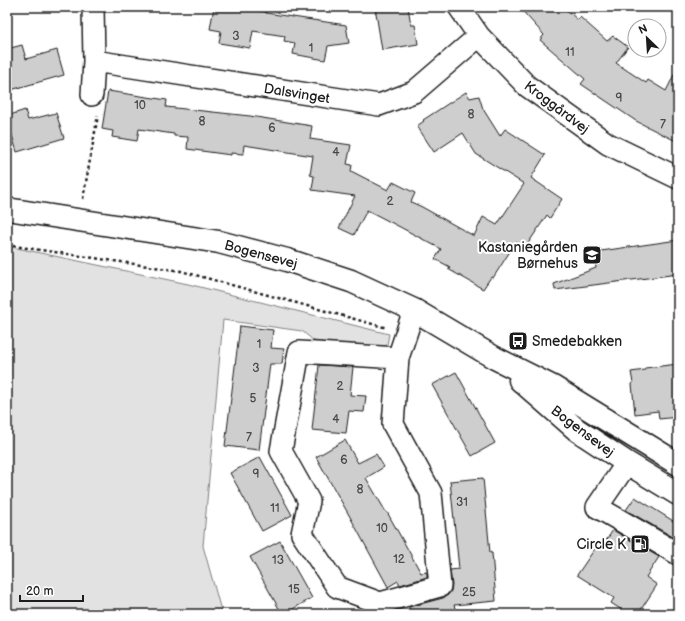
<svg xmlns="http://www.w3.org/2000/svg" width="685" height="621" font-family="'Balsamiq Sans',sans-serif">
<rect width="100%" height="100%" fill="#fff"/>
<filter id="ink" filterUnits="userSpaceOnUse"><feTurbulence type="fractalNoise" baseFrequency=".025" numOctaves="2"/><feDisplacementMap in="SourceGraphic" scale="8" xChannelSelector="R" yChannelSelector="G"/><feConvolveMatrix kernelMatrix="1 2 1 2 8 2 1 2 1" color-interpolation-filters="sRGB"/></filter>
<g filter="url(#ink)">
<path fill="#e2e2e2" stroke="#7f7f7f" d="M 7,246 L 188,284 L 389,334 L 386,350 L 314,341 L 302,331 L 223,320 L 203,546 L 222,614 L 7,614 Z"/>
<path fill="#cecece" stroke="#1c1c1c" d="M 214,7 L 238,7 L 266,12 L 266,13 L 346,25 L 349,43 L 328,46 L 325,60 L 293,54 L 295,43 L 284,41 L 285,36 L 253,31 L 250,48 L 219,43 L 221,31 L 210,29 Z
M 375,7 L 408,7 L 411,25 L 415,25 L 418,44 L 382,50 Z
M 519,7 L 563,7 L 578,20 L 580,17 L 607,41 L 613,36 L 628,47 L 616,63 L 646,83 L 648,80 L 666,91 L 678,67 L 678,142 L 636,121 L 581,84 L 585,79 L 540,40 L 544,35 Z
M 22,45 L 26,59 L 57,50 L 64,75 L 7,91 L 7,49 Z
M 108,91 L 167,100 L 166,107 L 250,116 L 312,126 L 310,139 L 351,145 L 347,164 L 352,165 L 351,171 L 388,190 L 393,182 L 415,193 L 411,202 L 422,207 L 474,236 L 483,217 L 497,225 L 524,184 L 476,154 L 463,133 L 434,152 L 417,126 L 424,121 L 423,120 L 466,92 L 470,98 L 479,96 L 483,109 L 500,136 L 505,129 L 545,155 L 531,178 L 562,199 L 550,218 L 547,215 L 525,248 L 516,242 L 493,278 L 491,277 L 483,289 L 448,269 L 450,267 L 435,259 L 441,249 L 400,227 L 367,210 L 354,235 L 339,228 L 355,196 L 312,190 L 314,176 L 310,175 L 313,156 L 244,145 L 243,154 L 231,153 L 231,155 L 187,149 L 188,137 L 174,136 L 174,134 L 139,129 L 137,141 L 112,137 L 113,131 L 102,129 Z
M 25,110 L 28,120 L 56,113 L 64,138 L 17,152 L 7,118 L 7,116 Z
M 678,240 L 678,274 L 555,290 L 554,284 L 596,268 L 594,252 Z
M 240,326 L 273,330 L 271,348 L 284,349 L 282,364 L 270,364 L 259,450 L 225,446 Z
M 678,364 L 678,417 L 659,419 L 658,411 L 635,414 L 632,384 L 633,383 L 631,372 L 645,370 L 645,368 Z
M 319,365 L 353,367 L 350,395 L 366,396 L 364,412 L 349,411 L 346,433 L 312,430 Z
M 456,372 L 495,443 L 472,456 L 432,385 Z
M 345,440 L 358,463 L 376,454 L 384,467 L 366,478 L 386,512 L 387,512 L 421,573 L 427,572 L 427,577 L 400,585 L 398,581 L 388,587 L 349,515 L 316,457 Z
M 260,457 L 292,515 L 262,531 L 230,473 Z
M 483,478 L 490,553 L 492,553 L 496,601 L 454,605 L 457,614 L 412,614 L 409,607 L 443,598 L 448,595 L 451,591 L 452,585 L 450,570 L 459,569 L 450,481 Z
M 635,497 L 678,524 L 678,529 L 673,537 L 626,510 Z
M 613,530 L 659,557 L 646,577 L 657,585 L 638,614 L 628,614 L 611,603 L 614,598 L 577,575 L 598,544 L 602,547 Z
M 280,541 L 312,598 L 284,614 L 282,614 L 250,557 Z"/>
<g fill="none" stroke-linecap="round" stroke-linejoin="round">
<defs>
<path id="minor" d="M 459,7 L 479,36 L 527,86 L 608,144 L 678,178
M 94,61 L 379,105 L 414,92 L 479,36
M 92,95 L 94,61 L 93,7
M 398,358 L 299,352 L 281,451 L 309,501 L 302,534 L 337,587 L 380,603 L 440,586 L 431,493 L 393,424 L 398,358 L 414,310
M 627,463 L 597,507 L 678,554"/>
<path id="major" d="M 7,209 L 219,242 L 287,260 L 351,281 L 414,310 L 495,358 L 553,387 L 678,464
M 520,380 L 577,430 L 627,463 L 678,494"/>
</defs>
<use href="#minor" stroke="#1c1c1c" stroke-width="24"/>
<use href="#major" stroke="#1c1c1c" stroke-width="25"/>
<path stroke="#1c1c1c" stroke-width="2.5" stroke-dasharray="3 3" stroke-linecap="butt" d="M 83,199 L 98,115
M 7,245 L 181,271 L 387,328"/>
<use href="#minor" stroke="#fff" stroke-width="21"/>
<use href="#major" stroke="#fff" stroke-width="22"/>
</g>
</g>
<defs>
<symbol id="school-square" viewBox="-11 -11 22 22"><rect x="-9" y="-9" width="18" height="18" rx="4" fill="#1c1c1c" stroke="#fff"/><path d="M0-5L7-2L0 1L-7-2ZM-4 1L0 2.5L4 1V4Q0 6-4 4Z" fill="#fff"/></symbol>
<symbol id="bus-square" viewBox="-11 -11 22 22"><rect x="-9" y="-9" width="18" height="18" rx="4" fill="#1c1c1c" stroke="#fff"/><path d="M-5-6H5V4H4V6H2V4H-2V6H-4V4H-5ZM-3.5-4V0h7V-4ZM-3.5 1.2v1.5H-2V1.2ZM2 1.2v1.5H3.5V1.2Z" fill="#fff"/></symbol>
<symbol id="fuel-square" viewBox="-11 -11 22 22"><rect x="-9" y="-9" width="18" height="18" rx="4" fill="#1c1c1c" stroke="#fff"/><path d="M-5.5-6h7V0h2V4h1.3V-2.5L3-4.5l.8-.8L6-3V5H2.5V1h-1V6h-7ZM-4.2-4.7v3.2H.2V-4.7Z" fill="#fff"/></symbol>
</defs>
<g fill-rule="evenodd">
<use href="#school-square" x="581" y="244" width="22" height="22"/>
<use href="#bus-square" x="507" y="330" width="22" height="22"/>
<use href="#fuel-square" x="629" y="533" width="22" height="22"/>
</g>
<g text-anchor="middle" stroke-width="4" stroke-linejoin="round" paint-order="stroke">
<g font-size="12" fill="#484848">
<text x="236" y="40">3</text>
<text x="311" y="52">1</text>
<text x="570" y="56">11</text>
<text x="619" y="102">9</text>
<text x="140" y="109">10</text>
<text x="471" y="118">8</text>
<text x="202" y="125">8</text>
<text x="663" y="128">7</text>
<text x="272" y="132">6</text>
<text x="336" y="156">4</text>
<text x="390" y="205">2</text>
<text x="259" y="348">1</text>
<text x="256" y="372">3</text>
<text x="340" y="390">2</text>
<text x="253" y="402">5</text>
<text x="336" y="423">4</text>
<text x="249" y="441">7</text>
<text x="344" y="464">6</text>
<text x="256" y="478">9</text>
<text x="360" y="493">8</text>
<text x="462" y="506">31</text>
<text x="275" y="512">11</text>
<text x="382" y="532">10</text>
<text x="399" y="563">12</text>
<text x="278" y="564">13</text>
<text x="294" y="593">15</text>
<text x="469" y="596">25</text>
</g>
<g font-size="14" fill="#1c1c1c" stroke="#fff">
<text transform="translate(297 93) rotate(9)" y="5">Dalsvinget</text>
<text transform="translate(557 107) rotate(37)" y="5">Kroggårdvej</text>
<text transform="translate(261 254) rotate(15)" y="5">Bogensevej</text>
<text transform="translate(583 431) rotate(37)" y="5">Bogensevej</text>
</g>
<g font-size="14" fill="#1c1c1c" stroke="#fff" text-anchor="end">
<text x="578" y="252">Kastaniegården<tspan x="578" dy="16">Børnehus</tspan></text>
<text x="532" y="346" text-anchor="start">Smedebakken</text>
<text x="626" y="549">Circle K</text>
</g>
</g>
<rect width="685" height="621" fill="none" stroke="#fff" stroke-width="24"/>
<rect x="12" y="12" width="661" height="597" fill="none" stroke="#1c1c1c" stroke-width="1.5" filter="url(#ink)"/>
<g transform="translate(647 38) rotate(335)"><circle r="19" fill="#ffffff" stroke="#a4a4a4"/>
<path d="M0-3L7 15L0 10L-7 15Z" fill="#1c1c1c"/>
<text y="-6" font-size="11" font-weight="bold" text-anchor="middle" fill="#1c1c1c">N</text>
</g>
<path d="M20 595v6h63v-6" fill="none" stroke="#1c1c1c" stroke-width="2"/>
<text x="26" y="595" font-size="12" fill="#1c1c1c" stroke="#ffffff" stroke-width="3" paint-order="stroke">20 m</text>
</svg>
